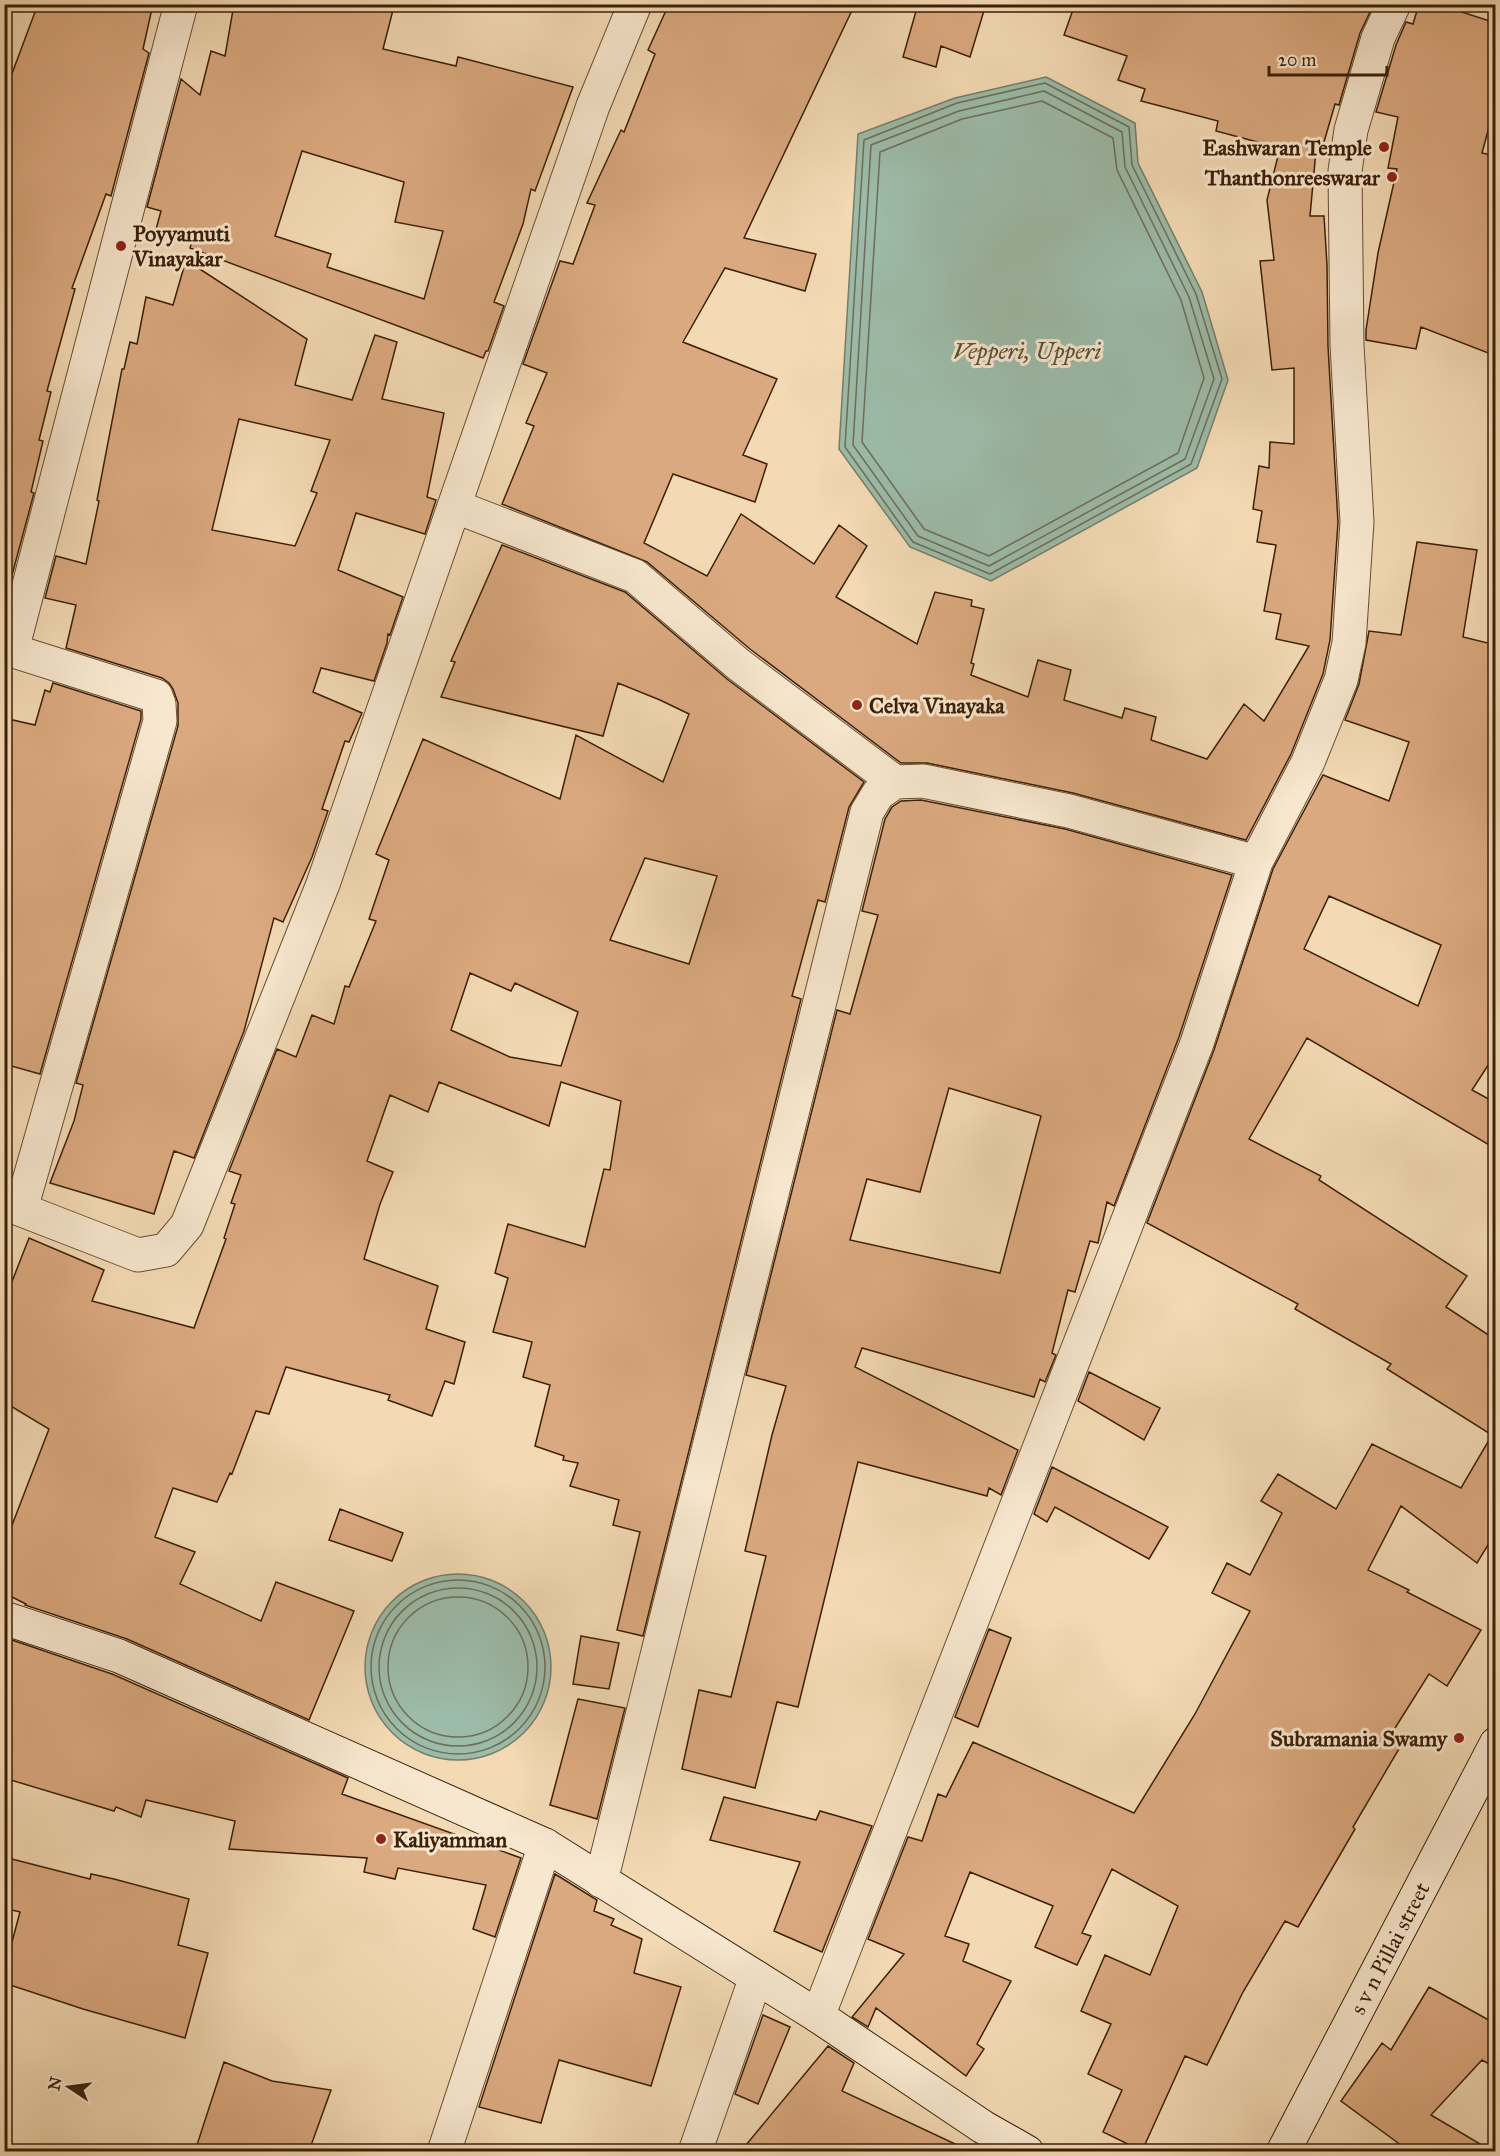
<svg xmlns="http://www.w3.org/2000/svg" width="1500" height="2156" font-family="'IM FELL Great Primer',serif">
<rect width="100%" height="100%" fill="#f3dab4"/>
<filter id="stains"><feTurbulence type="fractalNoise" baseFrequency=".00333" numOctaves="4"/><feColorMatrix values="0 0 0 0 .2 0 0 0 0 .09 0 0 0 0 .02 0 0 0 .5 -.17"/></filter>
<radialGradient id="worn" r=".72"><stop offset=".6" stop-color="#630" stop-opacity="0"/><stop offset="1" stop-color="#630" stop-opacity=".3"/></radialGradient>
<path fill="#9cbba9" stroke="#767d68" stroke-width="1.5" d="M 1046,77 L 1135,123 L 1138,163 L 1202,292 L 1228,380 L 1197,468 L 991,581 L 910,547 L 839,449 L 858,134 L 955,98 Z
M365 1667a93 93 0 1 1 186 0a93 93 0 1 1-186 0Z"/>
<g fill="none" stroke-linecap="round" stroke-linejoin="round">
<path stroke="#6c6e58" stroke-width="1.5" d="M 1045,83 L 1129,127 L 1132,165 L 1196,294 L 1222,379 L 1191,464 L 990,574 L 913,542 L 845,447 L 864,140 L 957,103 Z
M 1044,91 L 1122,132 L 1125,167 L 1189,297 L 1214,379 L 1185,459 L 989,566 L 918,536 L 853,445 L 871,145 L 959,111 Z
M 1042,101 L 1113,138 L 1117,170 L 1181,300 L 1204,378 L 1178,453 L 989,556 L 924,529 L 862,442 L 880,152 L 962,119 Z
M371 1667a87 87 0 1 1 174 0a87 87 0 1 1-174 0Z
M379 1667a79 79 0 1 1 158 0a79 79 0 1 1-158 0Z
M388 1667a70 70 0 1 1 140 0a70 70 0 1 1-140 0Z"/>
</g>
<path fill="#dba97f" stroke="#3c2007" stroke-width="1.5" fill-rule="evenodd" d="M 38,4 L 153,4 L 143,49 L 149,53 L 111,196 L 106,194 L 72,288 L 75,289 L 47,391 L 51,392 L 39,440 L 43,441 L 31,492 L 34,493 L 8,590 L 4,589 L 4,95 Z
M 234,4 L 373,4 L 393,10 L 383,49 L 456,66 L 458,57 L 573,87 L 535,191 L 531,189 L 523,224 L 494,302 L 504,306 L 488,351 L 486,351 L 483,358 L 190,248 L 192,241 L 155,233 L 161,211 L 147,207 L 181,79 L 200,95 L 211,51 L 225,56 ZM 302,151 L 404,182 L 395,222 L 443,231 L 424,299 L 327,267 L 331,254 L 275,236 Z
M 669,4 L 855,4 L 744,238 L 816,254 L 805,291 L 725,268 L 683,342 L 777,379 L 743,455 L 767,464 L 755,502 L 673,474 L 644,543 L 707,576 L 741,514 L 814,564 L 839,525 L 867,546 L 836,597 L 917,644 L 935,592 L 972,600 L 971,606 L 984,609 L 971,663 L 974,664 L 971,675 L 1028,697 L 1038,660 L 1071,670 L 1064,700 L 1122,718 L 1125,708 L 1156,717 L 1151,740 L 1207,759 L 1244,704 L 1264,721 L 1309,646 L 1276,639 L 1281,614 L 1264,611 L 1276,545 L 1257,542 L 1262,511 L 1253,509 L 1259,466 L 1269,468 L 1270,442 L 1294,444 L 1294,368 L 1272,370 L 1260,261 L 1274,260 L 1267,200 L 1280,148 L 1216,131 L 1218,121 L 1141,101 L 1145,89 L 1118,80 L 1127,56 L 1064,35 L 1075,4 L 1356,4 L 1371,10 L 1360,33 L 1339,105 L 1335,104 L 1324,142 L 1317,140 L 1310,216 L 1324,216 L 1327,265 L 1328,346 L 1338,522 L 1330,640 L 1323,674 L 1291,754 L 1246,840 L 1073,793 L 927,763 L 901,763 L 750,649 L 647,562 L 502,504 L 534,426 L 526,423 L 547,373 L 523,364 L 560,261 L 573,264 L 595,205 L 587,203 L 621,130 L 624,132 L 655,54 L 648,50 Z
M 918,4 L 986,4 L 970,57 L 941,46 L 936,67 L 903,57 Z
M 1419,4 L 1437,4 L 1496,23 L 1496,101 L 1482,153 L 1496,156 L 1496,356 L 1421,327 L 1416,349 L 1366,340 L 1366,330 L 1378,253 L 1397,169 L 1388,168 L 1398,117 L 1376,112 L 1396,45 L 1406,22 L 1413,24 Z
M 186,260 L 307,339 L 295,385 L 352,400 L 375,335 L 397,342 L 382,399 L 444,413 L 427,497 L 436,500 L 425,534 L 356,513 L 338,570 L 403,597 L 390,635 L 388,634 L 387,643 L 374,681 L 321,668 L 313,692 L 362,713 L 349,742 L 345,741 L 322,809 L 328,811 L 312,857 L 283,922 L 274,918 L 244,1031 L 194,1158 L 174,1151 L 154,1214 L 50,1183 L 74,1121 L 83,1085 L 76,1083 L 178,726 L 178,703 L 173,689 L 169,683 L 162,678 L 66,648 L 76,605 L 45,598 L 56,556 L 86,564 L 99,501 L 97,500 L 122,369 L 124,369 L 130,342 L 137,344 L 146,297 L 173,305 ZM 239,419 L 330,440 L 311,491 L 317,493 L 295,546 L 212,530 Z
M 1417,542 L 1477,550 L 1463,637 L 1496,645 L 1496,1053 L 1472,1090 L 1496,1103 L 1496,1149 L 1307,1038 L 1249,1139 L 1321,1176 L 1319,1180 L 1467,1276 L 1446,1307 L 1496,1340 L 1496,1532 L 1477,1563 L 1401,1506 L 1368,1570 L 1409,1590 L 1407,1592 L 1481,1630 L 1447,1686 L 1429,1674 L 1390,1736 L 1403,1742 L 1353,1827 L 1355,1829 L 1298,1927 L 1285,1921 L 1243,1992 L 1207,2065 L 1185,2056 L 1142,2151 L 1103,2132 L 1122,2090 L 1088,2074 L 1111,2024 L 1081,2011 L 1105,1955 L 1150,1975 L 1178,1906 L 1112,1869 L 1082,1933 L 1091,1936 L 1077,1965 L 1035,1947 L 1053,1906 L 970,1872 L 945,1936 L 969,1944 L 963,1961 L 1011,1981 L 977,2044 L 984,2049 L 966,2076 L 876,2008 L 868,2027 L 852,2017 L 904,1954 L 868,1939 L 908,1837 L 922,1841 L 938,1794 L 946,1797 L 973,1742 L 1134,1813 L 1195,1714 L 1250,1611 L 1212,1593 L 1227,1563 L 1250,1575 L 1282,1513 L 1261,1501 L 1278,1474 L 1336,1509 L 1372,1444 L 1461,1488 L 1492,1435 L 1387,1369 L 1391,1364 L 1295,1309 L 1298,1304 L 1147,1223 L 1214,1050 L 1273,869 L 1323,775 L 1389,801 L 1409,742 L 1345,720 L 1359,684 L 1369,631 L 1401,635 ZM 1329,896 L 1441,945 L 1418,1006 L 1304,949 Z
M 502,545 L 625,592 L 727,679 L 864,782 L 849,807 L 825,902 L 818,900 L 792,996 L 801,999 L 643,1636 L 617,1630 L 640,1532 L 613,1525 L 619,1500 L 570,1486 L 578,1463 L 563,1460 L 564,1456 L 535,1446 L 550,1385 L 523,1377 L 532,1342 L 493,1332 L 508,1278 L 495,1273 L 508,1224 L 585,1247 L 604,1169 L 610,1170 L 621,1101 L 561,1082 L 549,1126 L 439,1082 L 428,1112 L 390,1095 L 367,1161 L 393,1172 L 380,1204 L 364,1259 L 438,1286 L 426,1329 L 465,1342 L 454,1384 L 445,1381 L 432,1416 L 388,1400 L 390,1395 L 286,1367 L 269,1414 L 256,1411 L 232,1474 L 230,1473 L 217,1502 L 173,1488 L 155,1537 L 195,1552 L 180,1584 L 261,1621 L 276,1582 L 354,1611 L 309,1720 L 127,1639 L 25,1605 L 26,1604 L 4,1593 L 4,1546 L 49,1429 L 4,1402 L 4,1302 L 29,1238 L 104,1270 L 92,1301 L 194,1328 L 226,1239 L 224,1238 L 235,1204 L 231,1203 L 241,1175 L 229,1171 L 277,1049 L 296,1057 L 312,1015 L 334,1024 L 345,986 L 349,987 L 376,921 L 369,919 L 389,860 L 376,854 L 423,739 L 560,799 L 576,735 L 663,782 L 689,714 L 660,700 L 618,683 L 603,736 L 441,697 L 455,662 L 451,661 ZM 645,858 L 717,876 L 689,964 L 610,940 ZM 470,973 L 511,991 L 515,983 L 578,1012 L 561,1066 L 510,1057 L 451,1030 Z
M 53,683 L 141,711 L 141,719 L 40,1074 L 4,1064 L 4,718 L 35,725 L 45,690 L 50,692 Z
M 921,800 L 1065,829 L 1232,875 L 1179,1037 L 1114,1206 L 1107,1202 L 1098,1243 L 1090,1241 L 1075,1292 L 1068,1290 L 1052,1353 L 1056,1355 L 1045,1382 L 1040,1379 L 1034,1397 L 862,1348 L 855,1367 L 1018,1450 L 1001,1495 L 989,1488 L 987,1496 L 858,1462 L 798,1707 L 777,1702 L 755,1788 L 682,1769 L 699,1690 L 731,1697 L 766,1556 L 745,1551 L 772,1435 L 786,1386 L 746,1375 L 837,1010 L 850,1014 L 878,915 L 862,911 L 885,819 L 892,807 L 901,801 ZM 949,1088 L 1041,1116 L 1000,1273 L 850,1240 L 867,1179 L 920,1192 Z
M 1089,1372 L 1160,1408 L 1144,1440 L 1078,1401 Z
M 1052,1467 L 1168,1527 L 1149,1559 L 1055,1507 L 1047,1522 L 1034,1514 Z
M 340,1509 L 403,1533 L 392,1561 L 329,1540 Z
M 989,1629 L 1011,1638 L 978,1727 L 955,1717 Z
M 581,1636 L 619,1643 L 609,1689 L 573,1684 Z
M 12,1640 L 112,1674 L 348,1778 L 342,1794 L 521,1858 L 495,1937 L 473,1929 L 486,1885 L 398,1868 L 395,1879 L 364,1872 L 367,1858 L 229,1849 L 235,1821 L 146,1800 L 141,1817 L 116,1807 L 114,1811 L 4,1778 L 4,1660 Z
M 578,1699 L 625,1708 L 597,1819 L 550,1805 Z
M 724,1797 L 816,1820 L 820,1811 L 872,1826 L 822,1952 L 774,1931 L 800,1862 L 710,1840 Z
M 4,1857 L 90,1879 L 91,1874 L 114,1879 L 189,1899 L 178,1945 L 208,1953 L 185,2038 L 83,2009 L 4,1983 L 4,1972 L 20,1912 L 4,1908 Z
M 555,1874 L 597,1900 L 594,1911 L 614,1919 L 611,1925 L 642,1939 L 634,1973 L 681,1987 L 651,2086 L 559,2060 L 541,2123 L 479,2107 Z
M 1429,1987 L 1496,2024 L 1496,2068 L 1482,2060 L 1431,2115 L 1492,2151 L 1409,2151 L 1341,2101 L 1382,2043 L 1391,2050 Z
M 763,2015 L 790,2027 L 758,2104 L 735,2094 Z
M 828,2046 L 854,2063 L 842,2091 L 970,2151 L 741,2151 Z
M 224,2062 L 272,2081 L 331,2090 L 309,2151 L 195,2151 Z"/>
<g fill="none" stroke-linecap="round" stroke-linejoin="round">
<defs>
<path id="street" d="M 454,506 L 635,576 L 738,664 L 895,782
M 4,648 L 156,696 L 159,704 L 160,721 L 21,1209
M 12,650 L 181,4
M 4,1203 L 138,1255 L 166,1250 L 187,1225 L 323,884 L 593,106 L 635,4
M 601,1881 L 867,812 L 878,794 L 895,782 L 923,781 L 1069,811 L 1256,862
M 818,2016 L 1197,1043 L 1256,862 L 1308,762 L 1341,680 L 1349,643 L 1357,522 L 1347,345 L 1345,171 L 1351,130 L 1378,38 L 1394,4
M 444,2152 L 545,1845
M 695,2152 L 756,1977"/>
<g id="secondary">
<path d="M 4,1618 L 119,1656 L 545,1845 L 818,2016 L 983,2127 L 1027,2152"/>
<path id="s1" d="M 1283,2152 L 1496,1744"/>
</g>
</defs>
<use href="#street" stroke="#6a4e32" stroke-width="35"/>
<use href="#secondary" stroke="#3c2007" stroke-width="35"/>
<use href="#street" stroke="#f7e7ce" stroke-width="33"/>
<use href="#secondary" stroke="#f7e7ce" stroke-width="33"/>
</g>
<g fill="#8f2418" stroke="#f7e7ce" stroke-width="2">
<circle cx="1384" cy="147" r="6"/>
<circle cx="1392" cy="177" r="6"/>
<circle cx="121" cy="246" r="6"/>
<circle cx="857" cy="705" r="6"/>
<circle cx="1459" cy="1738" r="6"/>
<circle cx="381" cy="1839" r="6"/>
</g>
<g text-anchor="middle" stroke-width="6" stroke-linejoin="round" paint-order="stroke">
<g font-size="22" font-weight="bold" fill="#3c2007" stroke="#f7e7ce" text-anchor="end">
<text x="1372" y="155">Eashwaran Temple</text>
<text x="1380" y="185">Thanthonreeswarar</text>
<text x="133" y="241" text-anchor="start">Poyyamuti<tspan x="133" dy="25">Vinayakar</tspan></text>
<text x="869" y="713" text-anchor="start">Celva Vinayaka</text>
<text x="1447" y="1746">Subramania Swamy</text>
<text x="393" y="1847" text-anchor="start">Kaliyamman</text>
</g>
<g font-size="22" fill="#3c2007" stroke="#f7e7ce">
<text dy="8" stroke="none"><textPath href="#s1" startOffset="230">s v n Pillai street</textPath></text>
</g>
<g font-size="24" font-style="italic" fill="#594e38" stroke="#f7e7ce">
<text x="1027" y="359">Vepperi, Upperi</text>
</g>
</g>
<rect width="1500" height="2156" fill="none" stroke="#f3dab4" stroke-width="24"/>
<rect x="6" y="6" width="1488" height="2144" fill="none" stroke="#3c2007" stroke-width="3"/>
<rect x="12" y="12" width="1476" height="2132" fill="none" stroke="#3c2007" stroke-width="1.5"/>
<g transform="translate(69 2087) rotate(283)" stroke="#f7e7ce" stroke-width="4.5" paint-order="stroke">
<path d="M0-4.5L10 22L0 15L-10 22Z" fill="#3c2007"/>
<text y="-9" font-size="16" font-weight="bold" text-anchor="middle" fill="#3c2007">N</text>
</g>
<path d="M1269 66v9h118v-9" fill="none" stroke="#3c2007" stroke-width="3"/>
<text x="1278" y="66" font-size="18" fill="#3c2007" stroke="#f7e7ce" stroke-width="4.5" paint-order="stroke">20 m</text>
<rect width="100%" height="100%" filter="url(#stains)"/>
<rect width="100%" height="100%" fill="url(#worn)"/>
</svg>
